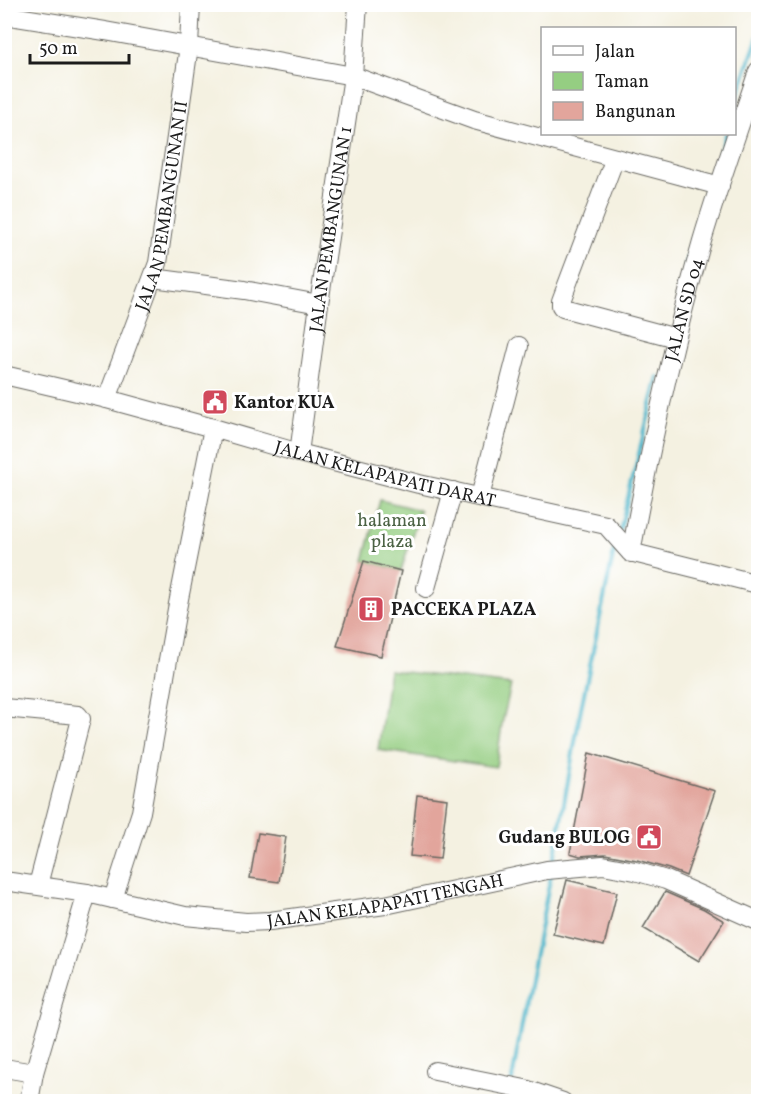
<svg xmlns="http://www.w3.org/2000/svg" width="763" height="1106" font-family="Vollkorn,serif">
<rect width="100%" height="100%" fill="#fff"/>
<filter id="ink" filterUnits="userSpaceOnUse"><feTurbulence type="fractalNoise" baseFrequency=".0167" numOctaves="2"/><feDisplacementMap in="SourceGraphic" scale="12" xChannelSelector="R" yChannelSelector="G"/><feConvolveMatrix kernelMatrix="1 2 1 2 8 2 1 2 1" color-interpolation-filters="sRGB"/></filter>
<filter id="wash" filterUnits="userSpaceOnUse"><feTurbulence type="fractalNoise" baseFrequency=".008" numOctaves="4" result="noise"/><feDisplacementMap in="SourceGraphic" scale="24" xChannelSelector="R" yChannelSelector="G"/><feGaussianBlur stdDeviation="1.35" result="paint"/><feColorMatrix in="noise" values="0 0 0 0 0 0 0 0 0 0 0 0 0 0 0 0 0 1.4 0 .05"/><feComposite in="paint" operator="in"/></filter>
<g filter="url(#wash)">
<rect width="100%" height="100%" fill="#f4f1e1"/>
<path fill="#95ce82" stroke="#58754f" stroke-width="1.5" d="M 380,500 L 420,510 L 401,571 L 364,561 Z
M 389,670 L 511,685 L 502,724 L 496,767 L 378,750 Z"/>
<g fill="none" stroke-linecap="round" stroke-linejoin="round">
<path stroke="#4eb7cc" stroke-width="4" d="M 734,105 L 758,37
M 712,179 L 726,134
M 686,265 L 709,189
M 620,530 L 658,377
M 553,865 L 581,708 L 615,546
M 512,1080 L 530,979 L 551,875
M 508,1102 L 510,1090"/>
</g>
<g id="blocks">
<path fill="#e2a59c" d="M 364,561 L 401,571 L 381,656 L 337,646 Z
M 589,753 L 715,791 L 686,876 L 669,869 L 637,860 L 605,854 L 580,856 L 570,853 Z
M 417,795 L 447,799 L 440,859 L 410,856 Z
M 258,833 L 286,837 L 279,882 L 250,878 Z
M 567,880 L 617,892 L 604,946 L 553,934 Z
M 665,892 L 704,909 L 724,921 L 699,961 L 643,928 Z"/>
</g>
</g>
<g filter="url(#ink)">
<use href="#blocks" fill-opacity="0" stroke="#686761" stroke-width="1.5"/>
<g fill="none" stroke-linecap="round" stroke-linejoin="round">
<defs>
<g id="minor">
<path d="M 4,15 L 105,31 L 353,76 L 474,120 L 720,186"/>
<path d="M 615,158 L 561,301 L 561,306 L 563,308 L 676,338"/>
<path d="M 153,278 L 244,290 L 319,304"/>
<path id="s1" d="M 4,375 L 107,399 L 213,428 L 299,453 L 419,484 L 606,525 L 630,552 L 758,584"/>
<path id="s2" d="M 107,399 L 158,263 L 189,46 L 191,4"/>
<path id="s3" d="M 299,453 L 319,304 L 353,76 L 358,4"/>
<path d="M 480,497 L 519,346"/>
<path id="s4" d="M 631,553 C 650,448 673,343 702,241 C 719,184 739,128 758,71"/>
<path d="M 426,588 L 453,491"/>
<path d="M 4,708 L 78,715 L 81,719 L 38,885"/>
<path id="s5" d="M 4,881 L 87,893 L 185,916 L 246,922 L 270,921 L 385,905 L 547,870 L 603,865 L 635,871 L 666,880 L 758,921"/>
<path d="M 113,899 L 141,812 L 177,609 L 213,428"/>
<path d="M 4,1068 L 34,1073"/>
<path d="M 435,1071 L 525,1089 L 563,1102"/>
<path d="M 29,1102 L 34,1073 L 87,893"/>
</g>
</defs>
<use href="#minor" stroke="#686761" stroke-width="20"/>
<use href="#minor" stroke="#fff" stroke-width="18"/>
</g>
</g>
<defs>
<symbol id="civic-square" viewBox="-11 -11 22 22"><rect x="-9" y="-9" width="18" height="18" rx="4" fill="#d1495b" stroke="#fff"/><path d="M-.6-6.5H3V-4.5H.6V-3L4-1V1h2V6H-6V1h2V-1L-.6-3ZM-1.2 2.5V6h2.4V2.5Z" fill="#fff"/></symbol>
<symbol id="building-square" viewBox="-11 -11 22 22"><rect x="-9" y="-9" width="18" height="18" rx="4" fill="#d1495b" stroke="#fff"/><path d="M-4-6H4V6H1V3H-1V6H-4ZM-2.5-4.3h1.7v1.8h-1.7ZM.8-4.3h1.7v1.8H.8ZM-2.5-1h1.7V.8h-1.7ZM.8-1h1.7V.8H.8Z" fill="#fff"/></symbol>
</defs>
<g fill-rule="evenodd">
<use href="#civic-square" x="200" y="387" width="30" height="30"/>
<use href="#building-square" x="356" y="594" width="30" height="30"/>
<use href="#civic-square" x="634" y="822" width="30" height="30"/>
</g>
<g text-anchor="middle" stroke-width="6" stroke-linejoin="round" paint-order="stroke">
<g font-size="18" fill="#1c1c1c" stroke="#fff">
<text dy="6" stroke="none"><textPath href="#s2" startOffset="202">JALAN PEMBANGUNAN II</textPath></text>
<text dy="6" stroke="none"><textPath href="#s3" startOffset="226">JALAN PEMBANGUNAN 1</textPath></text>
<text dy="6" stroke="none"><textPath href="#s4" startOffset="249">JALAN SD 04</textPath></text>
<text dy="6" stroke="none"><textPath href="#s1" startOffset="394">JALAN KELAPAPATI DARAT</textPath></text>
<text dy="6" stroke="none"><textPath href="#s5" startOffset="387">JALAN KELAPAPATI TENGAH</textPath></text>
</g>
<g font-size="18" font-weight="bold" fill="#1c1c1c" stroke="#fff" text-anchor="start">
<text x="234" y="408">Kantor KUA</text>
<text x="391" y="615">PACCEKA PLAZA</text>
<text x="630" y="843" text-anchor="end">Gudang BULOG</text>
</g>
<g font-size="18" fill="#4c6345" stroke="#fff">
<text x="392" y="526">halaman<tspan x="392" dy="21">plaza</tspan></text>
</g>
</g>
<rect width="763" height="1106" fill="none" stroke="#fff" stroke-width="24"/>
<rect x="541" y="27" width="195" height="108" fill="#ffffff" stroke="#a4a4a4" stroke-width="1.5"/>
<rect x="553" y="46" width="30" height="9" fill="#ffffff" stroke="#a4a4a4" stroke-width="1.5"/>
<text x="595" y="57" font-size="18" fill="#1c1c1c">Jalan</text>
<rect x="553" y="72" width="30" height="18" fill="#95ce82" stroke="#a4a4a4" stroke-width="1.5"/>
<text x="595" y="87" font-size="18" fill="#1c1c1c">Taman</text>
<rect x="553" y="102" width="30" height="18" fill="#e2a59c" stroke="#a4a4a4" stroke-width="1.5"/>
<text x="595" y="117" font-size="18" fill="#1c1c1c">Bangunan</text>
<path d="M30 54v9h99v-9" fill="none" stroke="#1c1c1c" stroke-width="3"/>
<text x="39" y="54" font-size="18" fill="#1c1c1c" stroke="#ffffff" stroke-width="4.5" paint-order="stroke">50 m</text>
</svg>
